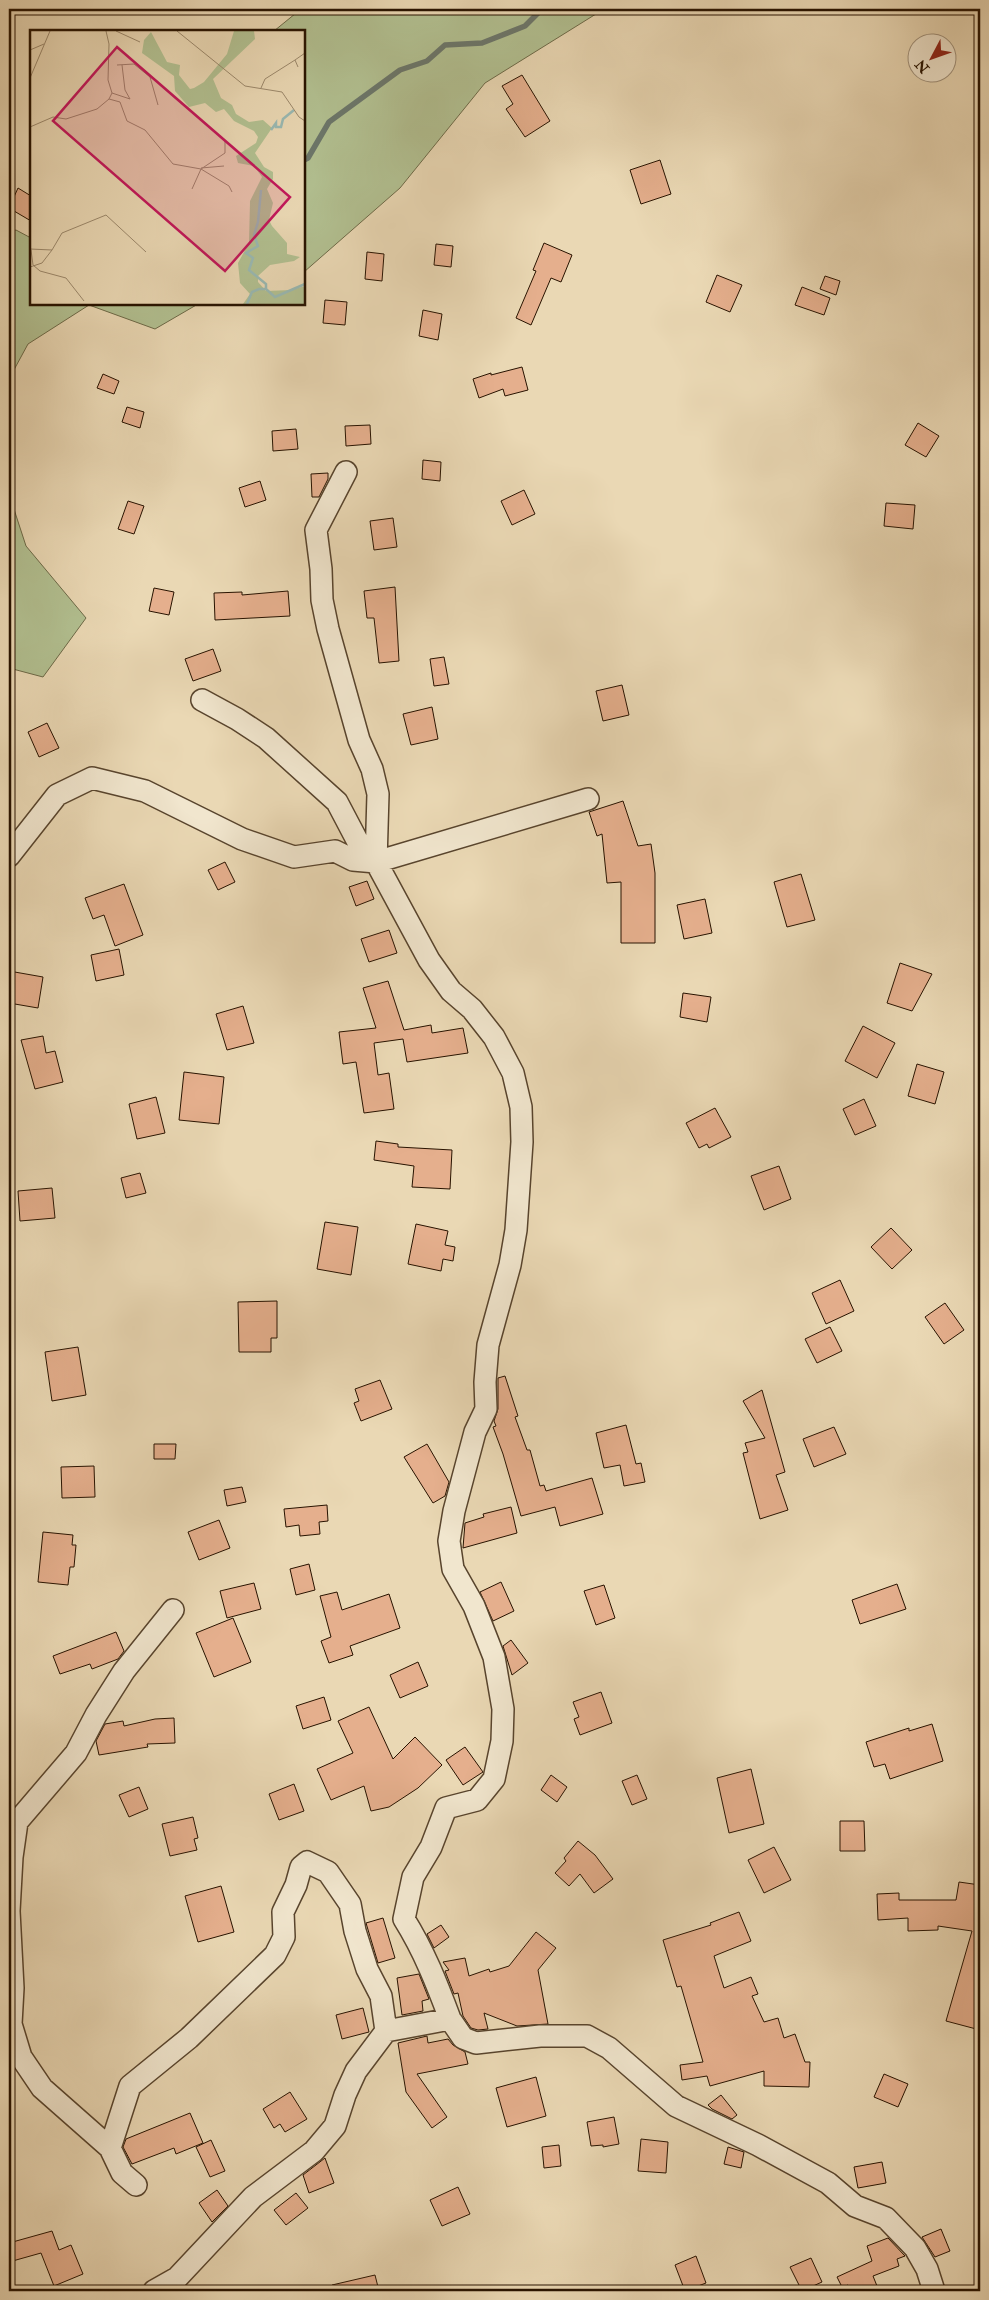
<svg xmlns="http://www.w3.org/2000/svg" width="989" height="2300" font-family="'IM FELL Double Pica',serif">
<rect width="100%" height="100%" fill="#ead8b4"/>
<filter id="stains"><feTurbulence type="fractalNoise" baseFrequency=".004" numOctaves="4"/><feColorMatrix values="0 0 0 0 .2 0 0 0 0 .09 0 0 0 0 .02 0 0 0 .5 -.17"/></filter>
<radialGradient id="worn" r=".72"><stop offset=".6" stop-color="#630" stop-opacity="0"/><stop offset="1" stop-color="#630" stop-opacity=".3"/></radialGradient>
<path fill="#b2c091" stroke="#6d6a48" d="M 301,9 L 604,9 L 485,83 L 400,188 L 304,272 L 304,31 L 274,31 Z
M 16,230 L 31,238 L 31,304 L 198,304 L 155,329 L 89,305 L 28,344 L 9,379 L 9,232 Z
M 9,494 L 26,546 L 86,618 L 43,677 L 9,668 Z"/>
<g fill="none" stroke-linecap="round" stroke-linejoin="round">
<path stroke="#6c776b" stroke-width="5.5" d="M 304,160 L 308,158 L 329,122 L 400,70 L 427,61 L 445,45 L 482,43 L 525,26 L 542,9"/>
</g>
<path fill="#e5af8d" stroke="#281300" d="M 522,75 L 550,121 L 525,137 L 506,109 L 513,104 L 502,86 Z
M 660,160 L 671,194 L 641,204 L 630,170 Z
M 18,188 L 31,196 L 31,221 L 9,208 Z
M 544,243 L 572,255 L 561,282 L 551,278 L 531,325 L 516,318 L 536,271 L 533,270 Z
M 436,244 L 453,246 L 451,267 L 434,265 Z
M 367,252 L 384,254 L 382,281 L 365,279 Z
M 717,275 L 742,285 L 730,312 L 706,302 Z
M 825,276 L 840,281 L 836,295 L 820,289 Z
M 802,287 L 830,298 L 824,315 L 795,305 Z
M 325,300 L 347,302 L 345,325 L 323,323 Z
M 423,310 L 442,314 L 438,340 L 419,336 Z
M 522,367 L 528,390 L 505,396 L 503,389 L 479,398 L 473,379 L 491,373 L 491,375 Z
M 103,374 L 119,381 L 114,394 L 97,388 Z
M 127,407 L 144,412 L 140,428 L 122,422 Z
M 918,423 L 939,436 L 926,457 L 905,445 Z
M 370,425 L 371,444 L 346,446 L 345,426 Z
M 296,429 L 298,449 L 273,451 L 272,431 Z
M 423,460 L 441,462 L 440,481 L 422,479 Z
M 328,473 L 328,479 L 319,497 L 312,497 L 311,474 Z
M 260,481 L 266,500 L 245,507 L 239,488 Z
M 524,490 L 535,514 L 512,525 L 501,501 Z
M 128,501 L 144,506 L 134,534 L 118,529 Z
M 886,503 L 915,505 L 913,529 L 884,526 Z
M 393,518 L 397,547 L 374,550 L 370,521 Z
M 395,587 L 399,661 L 379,663 L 374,618 L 367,618 L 364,591 Z
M 154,588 L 174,592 L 169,615 L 149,611 Z
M 288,591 L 290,616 L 215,620 L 214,593 L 242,592 L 242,595 Z
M 213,649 L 221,671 L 193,681 L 185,659 Z
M 444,657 L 449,684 L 434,686 L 430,659 Z
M 622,685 L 629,715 L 603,721 L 596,691 Z
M 432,707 L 438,739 L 411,745 L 403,714 Z
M 47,723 L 59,748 L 39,757 L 28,732 Z
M 623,801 L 638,846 L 651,844 L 655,873 L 655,943 L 621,943 L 621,882 L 607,883 L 602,834 L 597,836 L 589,812 Z
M 225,862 L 235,882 L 218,890 L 208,870 Z
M 801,874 L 815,920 L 787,927 L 774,882 Z
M 367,881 L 374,899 L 356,906 L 349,887 Z
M 124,884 L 143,935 L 115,946 L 104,915 L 93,919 L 85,898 Z
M 705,899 L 712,933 L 684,939 L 677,905 Z
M 389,930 L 397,953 L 369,962 L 361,939 Z
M 119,949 L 124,975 L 96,981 L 91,955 Z
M 900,963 L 932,974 L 912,1011 L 887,1003 Z
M 9,971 L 43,977 L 38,1008 L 9,1003 Z
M 388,981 L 404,1030 L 431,1025 L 432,1033 L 463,1028 L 468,1053 L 407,1062 L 403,1039 L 374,1043 L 378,1075 L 389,1073 L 394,1109 L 364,1113 L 356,1062 L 343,1064 L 339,1032 L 376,1028 L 363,988 Z
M 683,993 L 711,997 L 707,1022 L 680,1017 Z
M 243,1006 L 254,1043 L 227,1050 L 216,1014 Z
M 863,1026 L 895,1043 L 877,1078 L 845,1061 Z
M 43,1036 L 46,1053 L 55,1051 L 63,1082 L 35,1089 L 21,1040 Z
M 917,1064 L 944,1072 L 935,1104 L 908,1096 Z
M 184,1072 L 224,1077 L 219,1124 L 179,1120 Z
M 156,1097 L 165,1133 L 137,1139 L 129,1104 Z
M 864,1099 L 876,1126 L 855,1135 L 843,1109 Z
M 715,1108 L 731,1137 L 709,1148 L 707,1144 L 699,1148 L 686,1123 Z
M 376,1141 L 398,1144 L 398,1147 L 452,1150 L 450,1189 L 412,1187 L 414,1166 L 374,1160 Z
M 779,1166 L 791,1199 L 764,1210 L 751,1176 Z
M 140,1173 L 146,1193 L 126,1198 L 121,1178 Z
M 52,1188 L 55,1218 L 20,1221 L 18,1191 Z
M 325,1222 L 358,1227 L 351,1275 L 317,1269 Z
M 416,1224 L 448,1231 L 445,1245 L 455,1247 L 453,1261 L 443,1259 L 441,1271 L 408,1264 Z
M 891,1228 L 912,1250 L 892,1269 L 871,1247 Z
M 840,1280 L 854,1311 L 826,1324 L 812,1293 Z
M 277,1301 L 277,1338 L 271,1338 L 271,1352 L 239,1352 L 238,1302 Z
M 945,1303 L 964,1330 L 944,1344 L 925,1317 Z
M 830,1327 L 842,1351 L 817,1363 L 805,1339 Z
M 78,1347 L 86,1395 L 52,1401 L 45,1352 Z
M 505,1376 L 518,1416 L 515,1417 L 527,1450 L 530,1450 L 540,1486 L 544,1485 L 546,1491 L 592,1478 L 603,1514 L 560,1526 L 555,1507 L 521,1516 L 503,1454 L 493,1427 L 496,1426 L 494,1421 L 498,1409 L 498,1378 Z
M 380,1380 L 392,1409 L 361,1421 L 354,1403 L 359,1401 L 355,1389 Z
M 762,1390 L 785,1472 L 776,1475 L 788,1510 L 760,1519 L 743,1453 L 748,1452 L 745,1443 L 765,1438 L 743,1401 Z
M 626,1425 L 636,1464 L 641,1463 L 645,1482 L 624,1486 L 620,1465 L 604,1468 L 596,1433 Z
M 834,1427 L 846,1454 L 814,1467 L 803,1439 Z
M 154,1444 L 176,1444 L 175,1459 L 154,1459 Z
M 427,1444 L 449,1482 L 445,1496 L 433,1503 L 404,1457 Z
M 94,1466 L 95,1497 L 62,1498 L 61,1467 Z
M 242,1487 L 246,1502 L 227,1506 L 224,1490 Z
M 327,1505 L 328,1521 L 319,1522 L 320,1534 L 300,1536 L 299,1525 L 286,1527 L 284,1509 Z
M 511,1507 L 517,1533 L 463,1548 L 465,1523 L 484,1517 L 483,1514 Z
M 219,1520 L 230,1548 L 199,1560 L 188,1532 Z
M 43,1532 L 73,1535 L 72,1545 L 76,1545 L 74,1567 L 70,1567 L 68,1585 L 38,1582 Z
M 309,1564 L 315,1590 L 296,1595 L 290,1569 Z
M 501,1582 L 514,1611 L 493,1621 L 480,1592 Z
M 254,1583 L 261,1609 L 227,1618 L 220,1591 Z
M 897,1584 L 906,1609 L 860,1624 L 852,1600 Z
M 604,1585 L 615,1618 L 596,1625 L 584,1591 Z
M 337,1592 L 342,1610 L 389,1594 L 400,1628 L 350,1646 L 353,1655 L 329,1663 L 321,1641 L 331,1637 L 320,1596 Z
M 233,1618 L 251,1662 L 214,1677 L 196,1633 Z
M 116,1632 L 124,1651 L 118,1659 L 92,1669 L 90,1664 L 60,1674 L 53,1656 Z
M 511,1640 L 528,1663 L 512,1675 L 503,1646 Z
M 418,1662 L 428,1686 L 400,1698 L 390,1675 Z
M 601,1692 L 612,1723 L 580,1735 L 574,1719 L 579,1717 L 573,1702 Z
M 324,1697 L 331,1720 L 303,1729 L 296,1706 Z
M 369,1707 L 393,1759 L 415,1737 L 442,1765 L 418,1788 L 389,1807 L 371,1811 L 364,1786 L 331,1800 L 317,1769 L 353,1753 L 338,1721 Z
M 174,1718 L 175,1743 L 147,1744 L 148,1747 L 99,1755 L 96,1741 L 105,1724 L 123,1721 L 124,1726 L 155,1719 Z
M 932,1724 L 943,1761 L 890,1779 L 885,1764 L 874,1767 L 866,1742 L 909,1728 L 909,1731 Z
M 465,1747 L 483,1772 L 463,1785 L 446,1760 Z
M 751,1769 L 764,1824 L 729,1833 L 717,1778 Z
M 551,1775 L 567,1787 L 557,1802 L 541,1790 Z
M 637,1775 L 647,1799 L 632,1805 L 622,1781 Z
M 294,1784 L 304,1811 L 279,1820 L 269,1794 Z
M 139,1787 L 148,1809 L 129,1817 L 119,1795 Z
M 193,1817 L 198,1838 L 194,1839 L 197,1850 L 170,1856 L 162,1824 Z
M 840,1821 L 864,1821 L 865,1851 L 840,1851 Z
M 578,1841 L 595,1855 L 613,1879 L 594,1893 L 580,1874 L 569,1886 L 555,1873 L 566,1861 L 564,1858 Z
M 774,1847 L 791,1880 L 764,1893 L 748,1860 Z
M 959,1882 L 980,1885 L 980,2030 L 946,2021 L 972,1931 L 938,1926 L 938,1930 L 908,1931 L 908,1918 L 878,1920 L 877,1894 L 899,1893 L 899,1900 L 956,1900 Z
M 221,1886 L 234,1932 L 198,1942 L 185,1896 Z
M 739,1912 L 751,1941 L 714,1956 L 724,1988 L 751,1977 L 758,1994 L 752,1996 L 764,2022 L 778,2018 L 784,2038 L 795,2034 L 805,2062 L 810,2062 L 809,2087 L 764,2086 L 764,2071 L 710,2086 L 707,2076 L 682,2080 L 680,2065 L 703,2062 L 681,1986 L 677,1987 L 663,1940 L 711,1925 L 710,1923 Z
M 383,1918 L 395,1958 L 378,1963 L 366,1923 Z
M 441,1925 L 449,1937 L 434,1948 L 427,1934 Z
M 536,1932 L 556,1948 L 538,1970 L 548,2024 L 517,2026 L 484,2013 L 488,2029 L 478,2030 L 471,2028 L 463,2016 L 458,1993 L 454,1994 L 445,1971 L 449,1970 L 443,1962 L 465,1958 L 469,1976 L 489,1969 L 490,1972 L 509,1966 Z
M 419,1974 L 429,1999 L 422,2001 L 423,2011 L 402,2015 L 397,1978 Z
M 363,2008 L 369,2032 L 342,2039 L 336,2015 Z
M 427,2036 L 428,2043 L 448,2039 L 453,2045 L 465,2052 L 468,2064 L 417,2074 L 447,2117 L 432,2128 L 406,2092 L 398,2043 Z
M 884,2074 L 908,2084 L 898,2107 L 874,2097 Z
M 536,2077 L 546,2116 L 507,2127 L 496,2088 Z
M 290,2092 L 307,2119 L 285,2132 L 280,2124 L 274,2128 L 263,2109 Z
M 721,2095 L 737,2115 L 732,2119 L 712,2109 L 708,2105 Z
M 190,2113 L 203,2143 L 176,2154 L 174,2148 L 132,2164 L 123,2147 L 126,2139 Z
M 614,2117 L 619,2144 L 603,2147 L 603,2145 L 591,2146 L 587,2122 Z
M 641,2139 L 668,2142 L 666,2173 L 638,2171 Z
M 211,2140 L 225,2171 L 210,2177 L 196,2147 Z
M 559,2145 L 561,2166 L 544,2168 L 542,2147 Z
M 728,2147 L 744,2152 L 741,2168 L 724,2164 Z
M 325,2158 L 334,2183 L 309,2193 L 303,2175 Z
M 882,2162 L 886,2183 L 858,2188 L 854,2167 Z
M 458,2187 L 470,2214 L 442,2226 L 430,2200 Z
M 217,2190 L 228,2206 L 212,2222 L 199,2203 Z
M 296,2193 L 308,2208 L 286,2225 L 274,2210 Z
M 941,2229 L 950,2251 L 935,2257 L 922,2237 Z
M 52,2231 L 59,2250 L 71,2245 L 83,2274 L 54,2286 L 41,2253 L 9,2262 L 9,2243 Z
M 888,2238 L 905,2256 L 897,2259 L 899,2266 L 873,2276 L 877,2286 L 865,2291 L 851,2291 L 848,2285 L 842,2287 L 837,2277 L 872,2261 L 867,2246 Z
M 696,2256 L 706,2283 L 685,2291 L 675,2265 Z
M 811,2258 L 822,2282 L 802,2291 L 790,2267 Z
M 375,2275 L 379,2291 L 332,2291 L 332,2285 Z"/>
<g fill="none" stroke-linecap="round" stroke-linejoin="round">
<defs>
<path id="minor" d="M 346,472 L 316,530 L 321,569 L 322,600 L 328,629 L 359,740 L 372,769 L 378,794 L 376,862 L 429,960 L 451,991 L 472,1009 L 494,1037 L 513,1073 L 521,1107 L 522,1142 L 516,1230 L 510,1265 L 488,1345 L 485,1382 L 486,1409 L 475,1432 L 454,1511 L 449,1541 L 453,1569 L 474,1606 L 494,1657 L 503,1709 L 502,1741 L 494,1779 L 477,1800 L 446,1808 L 431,1847 L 413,1877 L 404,1919 C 424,1951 437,1984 450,2019
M 202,700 L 237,719 L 266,738 L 337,802 L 368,861
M 9,856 L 57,795 L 92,778 L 145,791 L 242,839 L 294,857 L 335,851 L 353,860 L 376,862 L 588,799
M 110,2148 L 130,2086 L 189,2038 L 275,1955 L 284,1937 L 283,1912 L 296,1885 L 301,1867 L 307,1862 L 328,1872 L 350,1904 L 355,1931 L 367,1969 L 381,1996 L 386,2031
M 136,2185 L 122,2173 L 110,2148 L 42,2088 L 21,2057 L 11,2024 L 13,1988 L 9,1911 L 12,1857 L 17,1822 L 76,1753 L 96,1715 L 124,1671 L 173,1610
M 154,2291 L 177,2278 L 253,2197 L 314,2151 L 335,2126 L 345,2095 L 356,2071 L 386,2031 L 450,2019 L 463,2038 L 476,2043 L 540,2036 L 587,2036 L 609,2048 L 676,2106 L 758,2145 L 828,2183 L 855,2206 L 886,2218 L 915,2248 L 927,2269 L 934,2291"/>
</defs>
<use href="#minor" stroke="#58442d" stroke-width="24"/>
<use href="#minor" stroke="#f1e6ce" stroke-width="21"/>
</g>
<g transform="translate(30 30)">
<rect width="275" height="275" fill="#ead8b4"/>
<path d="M 204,1 L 224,1 L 225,9 L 183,49 L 191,68 L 202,75 L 206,84 L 219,92 L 233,90 L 242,98 L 225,123 L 234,137 L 243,142 L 243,149 L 237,159 L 243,173 L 239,190 L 242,196 L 257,213 L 257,224 L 270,227 L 264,231 L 240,235 L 228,246 L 228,252 L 236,261 L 261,260 L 275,256 L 275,274 L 213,274 L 220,264 L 210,253 L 208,233 L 219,213 L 220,171 L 232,147 L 224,136 L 208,133 L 206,126 L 226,113 L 228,107 L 224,101 L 204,91 L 194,79 L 186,82 L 175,73 L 159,77 L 145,61 L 144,46 L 112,23 L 114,10 L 121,2 L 137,32 L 150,35 L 149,45 L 160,59 L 164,58 L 174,52 L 197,24 Z" fill="#b2c091"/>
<path fill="none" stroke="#99b9b3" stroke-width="2.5" d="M 241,100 L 246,93 L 246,97 L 251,97 L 253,89 L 264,80M 231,160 L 228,192 L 224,205 L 228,216 L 216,223 L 223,228 L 219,240 L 236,254 L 236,259M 217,274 L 222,262 L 229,259 L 236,259 L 245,267 L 275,254"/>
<path fill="none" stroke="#9c896c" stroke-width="1" d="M 86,1 L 110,12M 147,1 L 215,56 L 252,62 L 269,87 L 275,91M 0,20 L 14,14M 87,35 L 104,34 L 120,47 L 128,75M 268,37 L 265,30 L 275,23M 0,48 L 20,1M 231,58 L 235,49 L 265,30M 82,63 L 100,69 L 95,60 L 92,35M 79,69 L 90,72 L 97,91 L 115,100 L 143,134 L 171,139 L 199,156 L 202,162M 0,97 L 23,87 L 36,89 L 67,79 L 79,69 L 82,63 L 78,50 L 79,14 L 76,1M 171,138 L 194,136M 162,159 L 171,139 L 195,123 L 195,110M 0,219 L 22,220 L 32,203 L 76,185 L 116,222M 1,220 L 3,235 L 10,241 L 36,248 L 54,271M 0,237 L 12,233 L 22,220"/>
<path fill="#c2185b" fill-opacity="0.15" stroke="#c2185b" stroke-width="2.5" d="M 87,17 L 260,167 L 195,241 L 23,91 Z"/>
<rect width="275" height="275" fill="none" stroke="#281300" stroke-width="2.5"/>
</g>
<rect width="989" height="2300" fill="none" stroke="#ead8b4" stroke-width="30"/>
<rect x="10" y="10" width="969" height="2280" fill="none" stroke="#281300" stroke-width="2.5"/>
<rect x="15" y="15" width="959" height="2270" fill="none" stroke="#281300"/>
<g transform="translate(932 58) rotate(229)"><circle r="24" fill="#f1e6ce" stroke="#a1927c"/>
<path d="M0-4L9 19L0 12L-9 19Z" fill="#8f2418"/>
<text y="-8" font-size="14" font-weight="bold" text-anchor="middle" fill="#281300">N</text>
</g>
<rect width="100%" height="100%" filter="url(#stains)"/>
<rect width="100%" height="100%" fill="url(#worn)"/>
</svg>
